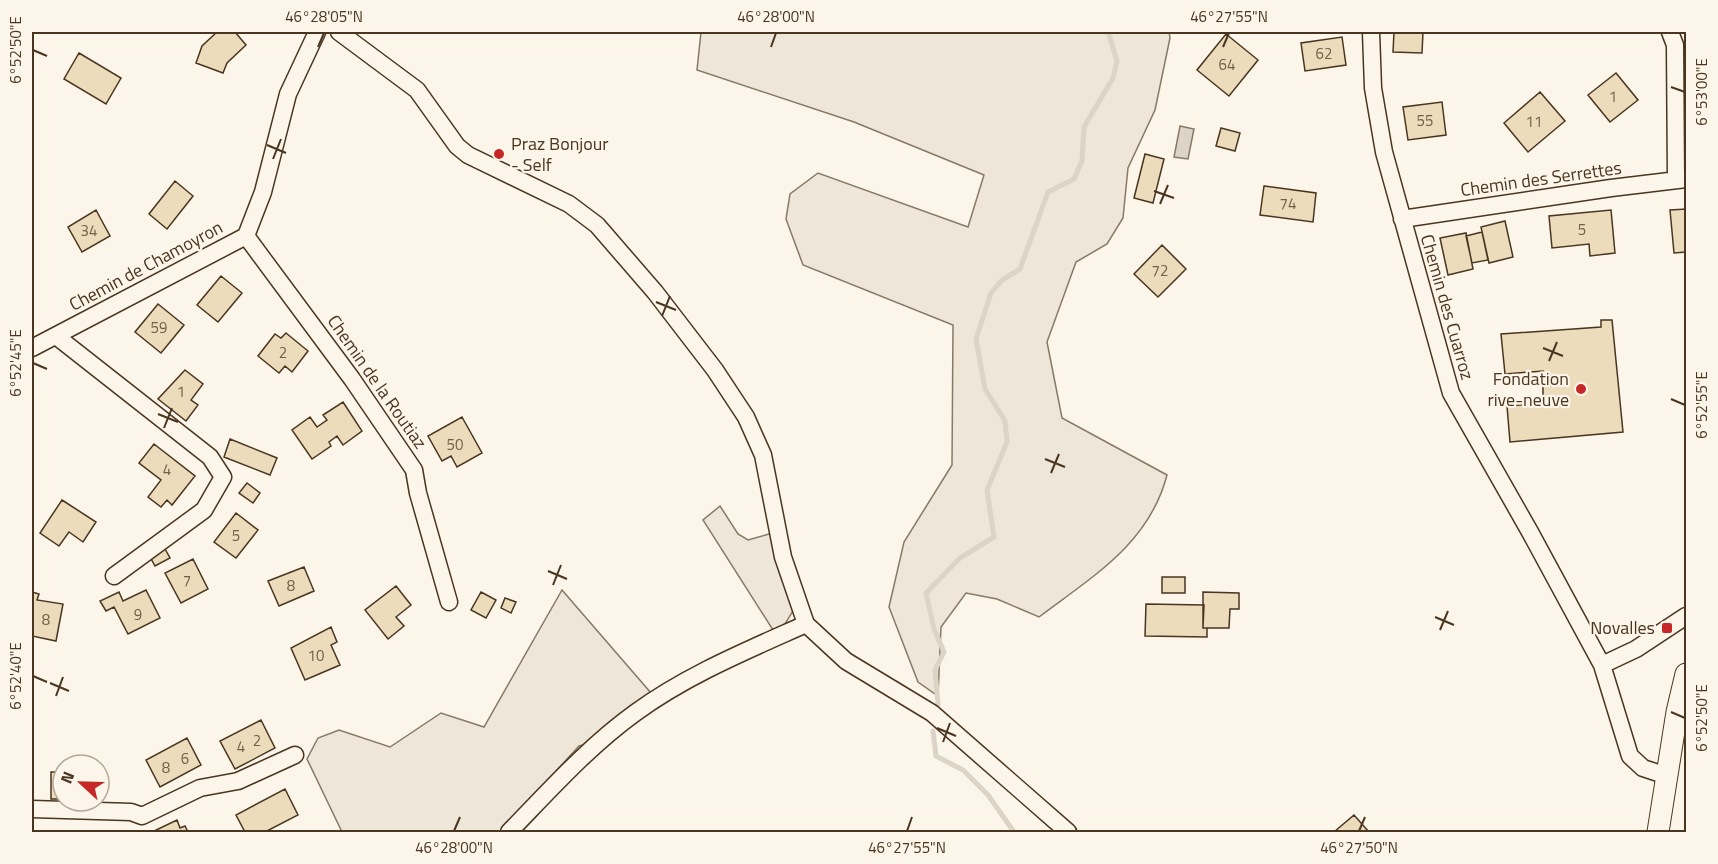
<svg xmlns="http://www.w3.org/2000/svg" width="1718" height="864" font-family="'Titillium Web',sans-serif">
<rect width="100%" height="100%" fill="#fbf6e9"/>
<path fill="#ede6d9" stroke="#887966" stroke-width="1.5" d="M 701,32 L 1169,32 L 1170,38 L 1155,110 L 1128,168 L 1123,218 L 1107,244 L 1076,262 L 1047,342 L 1062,418 L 1167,475 C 1149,544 1093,576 1039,617 L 997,599 L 966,593 L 941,627 L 938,696 L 918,682 L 889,607 L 904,542 L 952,465 L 953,325 L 803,265 L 786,219 L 790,194 L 818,173 L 968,227 L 984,175 L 854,122 L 697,70 Z
M 720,506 L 738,534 L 748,540 L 769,534 L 774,536 L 793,611 L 785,624 L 773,630 L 703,520 Z
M 562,590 L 651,693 L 588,744 L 579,746 L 500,832 L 342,832 L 307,759 L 318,738 L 339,730 L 390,747 L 441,713 L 484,727 Z"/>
<path fill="#dcd4c6" stroke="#887966" stroke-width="1.5" d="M 1180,126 L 1194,129 L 1188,159 L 1174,157 Z"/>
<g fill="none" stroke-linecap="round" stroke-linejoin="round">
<path stroke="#dcd4c6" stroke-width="5" d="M 938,704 L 935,670 L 944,652 L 934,629 L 926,593 L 960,558 L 994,537 L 987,490 L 1007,442 L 1005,421 L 985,389 L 976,339 L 991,293 L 1002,280 L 1020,269 L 1048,192 L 1074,179 L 1082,161 L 1084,127 L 1113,78 L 1117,61 L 1108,32
M 933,731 L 936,756 L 963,770 L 988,795 L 1014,832"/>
</g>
<path fill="#ecdcbc" stroke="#4a3520" stroke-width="1.5" d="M 217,32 L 235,32 L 246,45 L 227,63 L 223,73 L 196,63 L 202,46 Z
M 1394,32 L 1423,32 L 1422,53 L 1393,52 Z
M 1226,34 L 1258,60 L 1229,96 L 1197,70 Z
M 1342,37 L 1346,65 L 1305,71 L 1301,43 Z
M 79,53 L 121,78 L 106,104 L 64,79 Z
M 1616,73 L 1638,100 L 1610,122 L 1588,95 Z
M 1540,92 L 1565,121 L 1528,152 L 1504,123 Z
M 1442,102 L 1446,135 L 1408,140 L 1403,107 Z
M 1221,128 L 1240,133 L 1235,151 L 1216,146 Z
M 1145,154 L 1164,159 L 1153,203 L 1134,198 Z
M 175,181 L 193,196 L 167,229 L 149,214 Z
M 1264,186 L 1316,193 L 1313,222 L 1260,215 Z
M 1686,209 L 1686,252 L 1674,253 L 1670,210 Z
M 96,210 L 110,236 L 82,252 L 68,227 Z
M 1611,210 L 1615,253 L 1590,256 L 1589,244 L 1552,248 L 1549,216 Z
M 1505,221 L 1513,257 L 1489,263 L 1481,227 Z
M 1482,232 L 1488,260 L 1472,263 L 1466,236 Z
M 1466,233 L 1473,269 L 1448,275 L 1440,238 Z
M 1162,245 L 1186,269 L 1158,297 L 1134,274 Z
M 221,276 L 242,293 L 218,322 L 197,305 Z
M 158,304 L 184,325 L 161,353 L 135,332 Z
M 1601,320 L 1612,320 L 1623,432 L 1510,442 L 1507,406 L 1543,403 L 1543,371 L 1505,374 L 1501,334 L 1601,327 Z
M 286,333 L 308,351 L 292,372 L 285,366 L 279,373 L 258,356 L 275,334 L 281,338 Z
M 185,370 L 203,384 L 191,400 L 198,405 L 186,421 L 158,399 Z
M 343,402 L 362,431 L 343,445 L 337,436 L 329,442 L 331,446 L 312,459 L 292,430 L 310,417 L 317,427 L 327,420 L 323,415 Z
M 462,417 L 482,453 L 457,467 L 451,456 L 442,461 L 428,436 Z
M 230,439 L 277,458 L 270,475 L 224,457 Z
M 154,444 L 195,476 L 172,505 L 167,500 L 161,507 L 148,497 L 161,480 L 139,463 Z
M 247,483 L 260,493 L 253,503 L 239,493 Z
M 62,500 L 96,522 L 83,542 L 69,532 L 59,546 L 40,533 Z
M 236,513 L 258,530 L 236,558 L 214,542 Z
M 164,547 L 170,558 L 155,566 L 149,555 Z
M 193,559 L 208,589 L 181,603 L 165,573 Z
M 304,567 L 314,591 L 279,606 L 268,581 Z
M 1162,577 L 1185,577 L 1185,593 L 1162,593 Z
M 396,586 L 411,605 L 396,617 L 404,626 L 388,639 L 365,610 Z
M 146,590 L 160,618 L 128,634 L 114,607 L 106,611 L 100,601 L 119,592 L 123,601 Z
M 32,592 L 39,594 L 37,600 L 63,604 L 56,641 L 32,636 Z
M 481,592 L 496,600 L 486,618 L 471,610 Z
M 1203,592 L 1239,593 L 1239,609 L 1230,609 L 1229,628 L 1203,628 Z
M 505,598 L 516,602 L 511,613 L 501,608 Z
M 1146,604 L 1204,605 L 1203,628 L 1207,628 L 1207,637 L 1145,636 Z
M 331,627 L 337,642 L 331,645 L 340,665 L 305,680 L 291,648 Z
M 261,720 L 275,748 L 235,769 L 220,741 Z
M 187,738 L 201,765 L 160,787 L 146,760 Z
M 51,772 L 63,772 L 63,799 L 51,799 Z
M 285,789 L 298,815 L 265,832 L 245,832 L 236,815 Z
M 1354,815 L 1369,832 L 1334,832 Z
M 177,820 L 180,828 L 185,826 L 188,832 L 152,832 Z"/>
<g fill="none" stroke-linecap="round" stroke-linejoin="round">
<defs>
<path id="minor" d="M 339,32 L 417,90 L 457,146 L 468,155 L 569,204 L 597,225 L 655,292 L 715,370 L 746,417 L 763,455 L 783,557 L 806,624 L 846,661 L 932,713 L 1068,832
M 1371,32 L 1373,88 L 1384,152 L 1451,393 L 1530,532 L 1602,665 L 1630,756 L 1643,768 L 1667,776
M 1670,32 L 1675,45 L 1676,179
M 1402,219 L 1611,188 L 1686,179
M 246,236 L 352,379 L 414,470 L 418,493 L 449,602
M 56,336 L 210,457 L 223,477 L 204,510 L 114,576
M 32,348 L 246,236 L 263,192 L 288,94 L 317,32
M 1602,665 L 1636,649 L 1686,616
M 32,809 L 131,812 L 142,816 L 200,788 L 238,781 L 295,755
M 509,832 C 549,791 588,747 635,713 C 687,675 748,650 806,624"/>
<path id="tertiary" d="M 1658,832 L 1677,712 L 1686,674"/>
</defs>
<use href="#minor" stroke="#4a3520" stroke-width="19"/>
<use href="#tertiary" stroke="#4a3520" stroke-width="23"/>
<use href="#minor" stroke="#fbf6e9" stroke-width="16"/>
<use href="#tertiary" stroke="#fbf6e9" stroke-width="21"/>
</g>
<path fill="none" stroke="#4a3520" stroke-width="2" d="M 318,47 L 324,33M 771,47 L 776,33M 1223,47 L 1229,33M 33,50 L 47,56M 1671,87 L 1685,92M 267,145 L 286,153M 273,159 L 281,139M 1154,191 L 1174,198M 1160,204 L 1168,185M 656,302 L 676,310M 662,316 L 670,296M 1543,348 L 1563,356M 1549,361 L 1557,342M 33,363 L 47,369M 1671,399 L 1685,405M 158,414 L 178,422M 164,428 L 172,408M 1045,459 L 1065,467M 1051,473 L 1059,454M 548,571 L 567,579M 553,585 L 561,565M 1435,617 L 1454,625M 1440,630 L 1448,611M 33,676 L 47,682M 50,683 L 69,691M 56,696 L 63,677M 1671,712 L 1685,718M 937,728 L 956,736M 943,742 L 950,723M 454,831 L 460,817M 907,831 L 912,817M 1359,831 L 1365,817"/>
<g fill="#c62828" stroke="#fbf6e9" stroke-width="2">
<circle cx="499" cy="154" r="6"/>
<circle cx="1581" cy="389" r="6"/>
<rect x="1661" y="622" width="12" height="12" rx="3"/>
</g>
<g text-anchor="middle" stroke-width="4.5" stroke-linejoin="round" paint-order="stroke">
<g font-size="15" fill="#725f47">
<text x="1324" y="59">62</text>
<text x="1227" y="70">64</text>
<text x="1613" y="102">1</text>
<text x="1425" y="126">55</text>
<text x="1534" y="127">11</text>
<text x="1288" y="209">74</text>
<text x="1582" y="235">5</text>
<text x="89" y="236">34</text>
<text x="1160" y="276">72</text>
<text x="159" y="333">59</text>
<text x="283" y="358">2</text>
<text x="181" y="397">1</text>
<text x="455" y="450">50</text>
<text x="167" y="475">4</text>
<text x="236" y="541">5</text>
<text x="187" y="586">7</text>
<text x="291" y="591">8</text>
<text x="138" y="620">9</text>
<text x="46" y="625">8</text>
<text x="316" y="661">10</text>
<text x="257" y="746">2</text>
<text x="241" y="752">4</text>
<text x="185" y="764">6</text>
<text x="166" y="773">8</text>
</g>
<g font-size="18" fill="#4a3520" stroke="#fbf6e9" text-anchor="end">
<text x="511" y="150" text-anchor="start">Praz Bonjour<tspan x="511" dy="21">- Self</tspan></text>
<text x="1569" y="385">Fondation<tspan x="1569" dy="21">rive-neuve</tspan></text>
<text x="1655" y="634">Novalles</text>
</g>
<g font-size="18" fill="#4a3520" stroke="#fbf6e9">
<text transform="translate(1541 179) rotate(-8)" y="6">Chemin des Serrettes</text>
<text transform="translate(146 266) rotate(-28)" y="6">Chemin de Chamoyron</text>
<text transform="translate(1447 307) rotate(74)" y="6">Chemin des Cuarroz</text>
<text transform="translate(377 382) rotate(55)" y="6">Chemin de la Routiaz</text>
</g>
</g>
<rect width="1718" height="864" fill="none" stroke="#fbf6e9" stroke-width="66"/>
<g transform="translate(81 783) rotate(292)"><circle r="28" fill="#fbf6e9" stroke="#b4a999" stroke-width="1.5"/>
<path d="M0-4.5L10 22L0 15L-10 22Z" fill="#c62828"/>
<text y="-9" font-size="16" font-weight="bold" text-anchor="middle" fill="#4a3520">N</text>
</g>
<rect x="33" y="33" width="1652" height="798" fill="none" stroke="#4a3520" stroke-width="2"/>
<g font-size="15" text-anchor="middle" fill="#4a3520">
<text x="324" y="22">46°28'05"N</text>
<text x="776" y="22">46°28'00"N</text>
<text x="1229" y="22">46°27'55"N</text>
<text transform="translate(16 50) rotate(-90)" y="5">6°52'50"E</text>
<text transform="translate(1702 92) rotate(-90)" y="5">6°53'00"E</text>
<text transform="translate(16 363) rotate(-90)" y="5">6°52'45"E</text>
<text transform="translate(1702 405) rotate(-90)" y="5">6°52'55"E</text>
<text transform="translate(16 676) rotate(-90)" y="5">6°52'40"E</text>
<text transform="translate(1702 718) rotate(-90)" y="5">6°52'50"E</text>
<text x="454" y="853">46°28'00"N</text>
<text x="907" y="853">46°27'55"N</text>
<text x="1359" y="853">46°27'50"N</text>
</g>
</svg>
